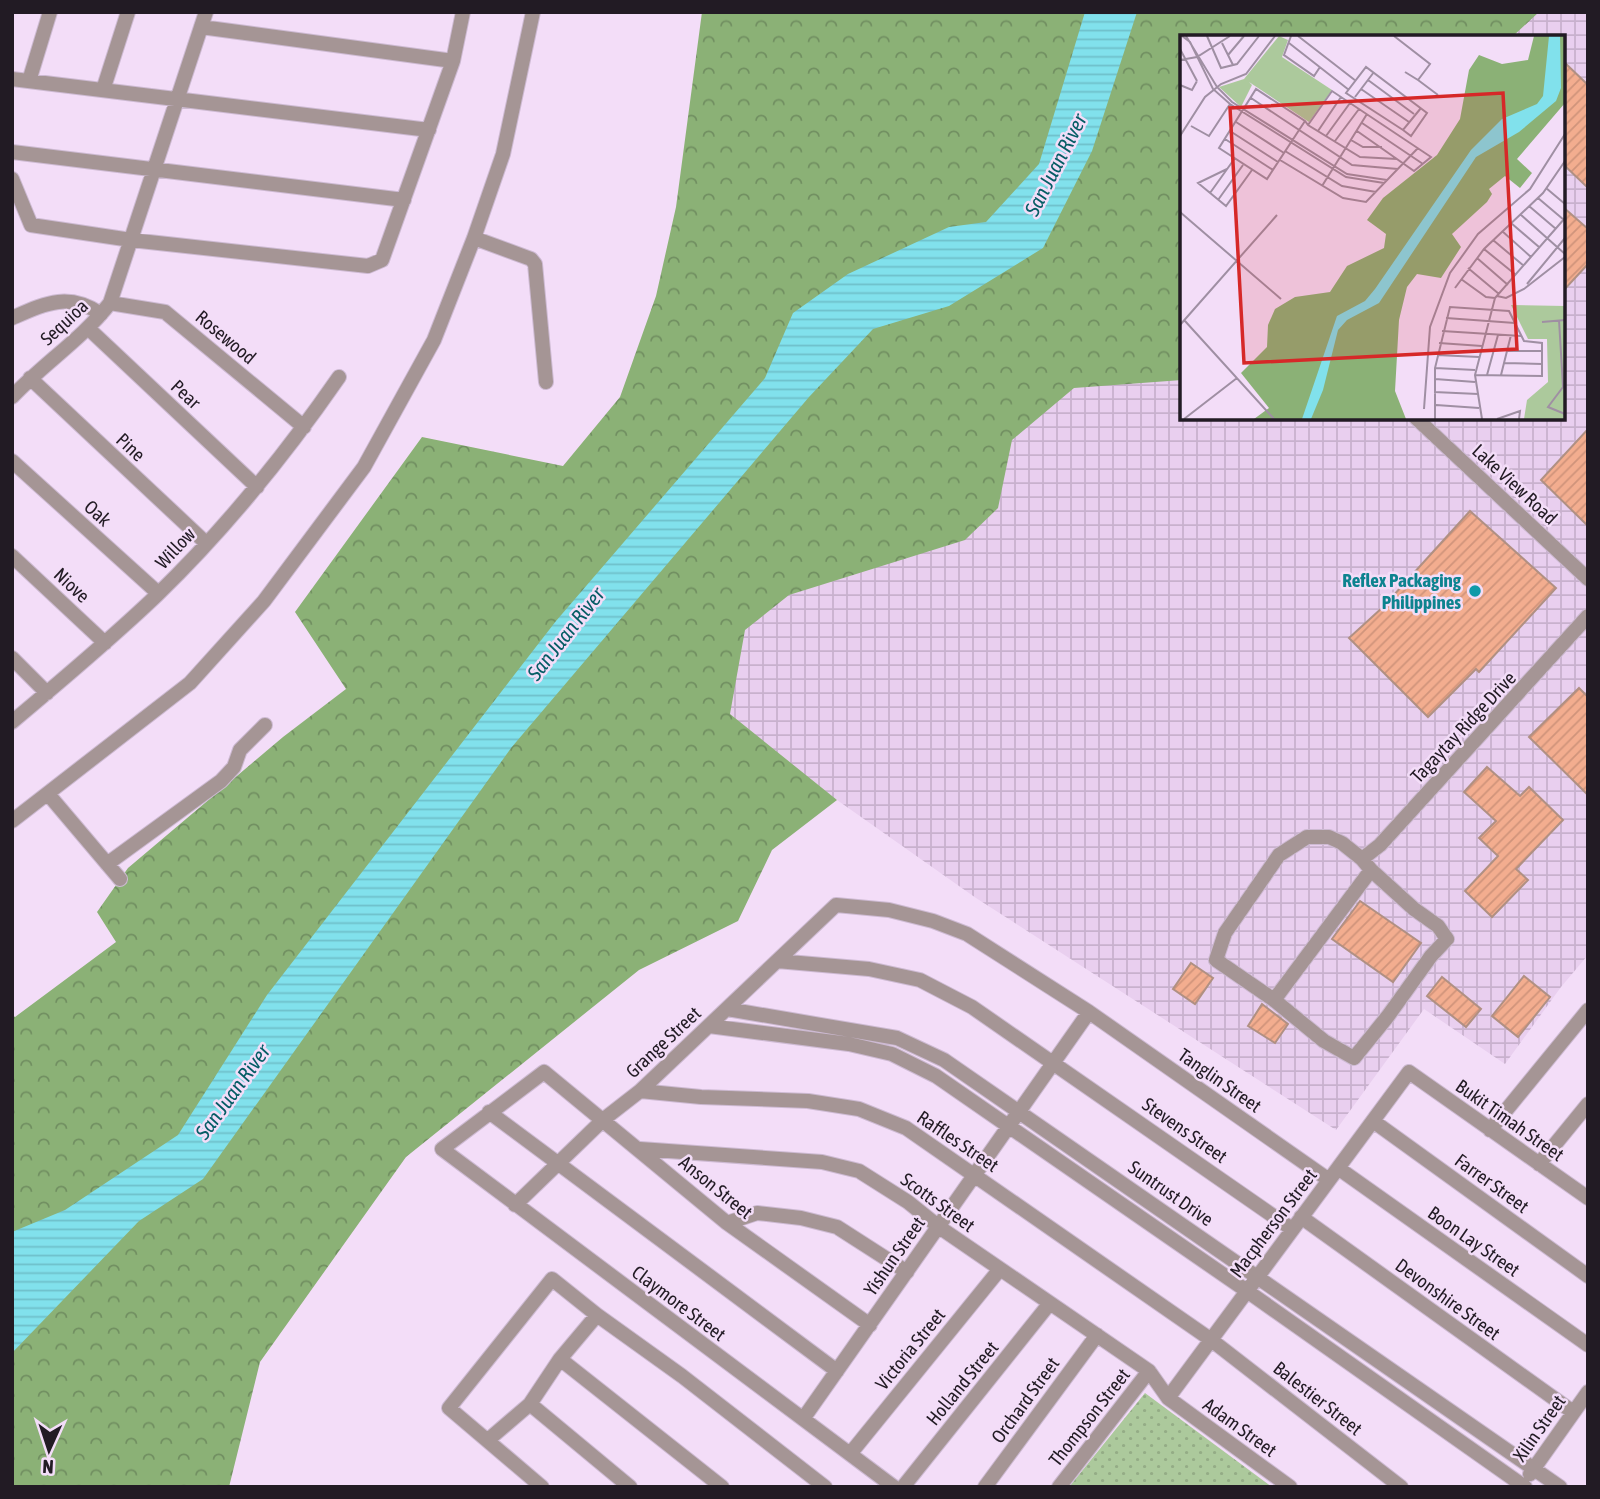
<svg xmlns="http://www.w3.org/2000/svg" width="1600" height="1499" font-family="'Asap Condensed',sans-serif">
<defs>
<pattern id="industrial-grid" width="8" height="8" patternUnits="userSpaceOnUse" patternTransform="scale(1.75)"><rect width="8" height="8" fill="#e9cfef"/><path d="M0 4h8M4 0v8" fill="none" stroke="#c8b1cd"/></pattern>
<pattern id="grass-dots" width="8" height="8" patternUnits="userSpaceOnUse" patternTransform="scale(1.75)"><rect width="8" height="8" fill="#acc99c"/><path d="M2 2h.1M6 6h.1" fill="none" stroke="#94ac86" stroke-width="1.8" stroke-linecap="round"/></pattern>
<pattern id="forest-crowns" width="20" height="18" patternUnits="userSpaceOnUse" patternTransform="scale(1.75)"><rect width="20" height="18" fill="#8bb176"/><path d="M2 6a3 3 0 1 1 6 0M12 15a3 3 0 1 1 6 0" fill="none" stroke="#718f61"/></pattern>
<pattern id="water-rules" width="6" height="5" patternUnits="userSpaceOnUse" patternTransform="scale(1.75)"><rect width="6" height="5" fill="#81e1ec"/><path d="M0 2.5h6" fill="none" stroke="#6fc0ca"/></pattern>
<pattern id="building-hatch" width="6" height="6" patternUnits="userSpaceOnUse" patternTransform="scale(1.75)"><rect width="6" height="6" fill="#f3ad8f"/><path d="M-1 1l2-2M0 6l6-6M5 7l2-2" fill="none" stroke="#d0947b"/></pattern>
</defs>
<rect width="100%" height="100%" fill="#f3ddf8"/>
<path fill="url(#industrial-grid)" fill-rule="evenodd" d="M 734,12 L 1588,12 L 1588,955 L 1561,987 L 1505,1064 L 1424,1009 L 1336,1130 L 976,898 L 837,800 L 668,685 ZM 1182,37 L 1563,37 L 1563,418 L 1182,418 Z"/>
<path fill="url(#grass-dots)" d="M 1145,1393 L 1272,1487 L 1069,1487 Z"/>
<path fill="url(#forest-crowns)" d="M 702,12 L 1539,12 L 1512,37 L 1182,37 L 1182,380 L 1074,388 L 1012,440 L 998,508 L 965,540 L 789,595 L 745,630 L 730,714 L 837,800 L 772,850 L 738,921 L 639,970 L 406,1157 L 260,1362 L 229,1487 L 12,1487 L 12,1015 L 15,1017 L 116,942 L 97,912 L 128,868 L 283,737 L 346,689 L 295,612 L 422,437 L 563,466 L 620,397 L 656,296 L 676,207 Z"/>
<path fill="url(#water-rules)" d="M 1085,12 L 1137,12 L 1092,151 L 1043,248 L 949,306 L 873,329 L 809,397 L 511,748 L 203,1179 L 139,1221 L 12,1353 L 12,1232 L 65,1210 L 178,1135 L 267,995 L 556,621 L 765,378 L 793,313 L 848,274 L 949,227 L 986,222 L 1039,164 Z"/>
<path fill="url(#building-hatch)" stroke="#b09083" stroke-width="2" d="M 1563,61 L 1588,85 L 1588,188 L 1563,164 Z
M 1563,207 L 1588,229 L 1588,264 L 1563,291 Z
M 1588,429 L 1588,526 L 1541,480 Z
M 1470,511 L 1556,588 L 1479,672 L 1476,669 L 1428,717 L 1349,638 L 1383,607 Z
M 1579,688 L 1588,697 L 1588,795 L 1529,737 Z
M 1487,767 L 1520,796 L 1529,787 L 1563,820 L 1516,869 L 1528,880 L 1492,917 L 1465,891 L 1498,856 L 1479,838 L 1496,821 L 1464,792 Z
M 1360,901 L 1421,943 L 1393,982 L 1332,939 Z
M 1191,963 L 1213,978 L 1195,1004 L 1173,989 Z
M 1524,976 L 1550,997 L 1518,1037 L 1492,1016 Z
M 1442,977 L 1481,1009 L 1466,1027 L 1427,996 Z
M 1262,1004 L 1288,1024 L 1275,1043 L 1248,1026 Z"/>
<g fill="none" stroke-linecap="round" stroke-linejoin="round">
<defs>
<path id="minor" d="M 201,27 L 453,61
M 12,79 L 429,130
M 29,81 L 50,12
M 103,90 L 128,12
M 12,152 L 404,200
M 12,179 L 31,225 L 131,240 L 368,266 L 382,260 L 453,61 L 463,12
M 474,238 L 531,259 L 535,264 L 546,382
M 110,303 L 165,312 L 304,427
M 12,318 C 46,303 68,292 101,314
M 89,329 L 257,487
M 30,378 L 206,543
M 12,397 C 43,364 82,339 110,303 L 206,12
M 1416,418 L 1588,579
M 12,461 L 158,593
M 12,556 L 105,643
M 12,658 L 47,693
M 12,722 C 61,681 111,639 157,595 C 225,529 285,455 339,377
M 48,794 L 120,879
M 12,821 L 190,683 L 264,601 L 364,467 L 434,340 L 474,238 L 503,154 L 533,12
M 1307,837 L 1329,837 L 1342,843 L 1362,859 L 1371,870 L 1414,909 L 1438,926 L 1447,939 L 1431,956 L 1388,1016 L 1354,1058 L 1324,1041 L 1274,1000 L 1216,960 L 1225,933 L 1279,855 Z
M 1362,859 L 1380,845 L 1588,616
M 107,864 L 221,781 L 234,767 L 240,750 L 265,725
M 777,961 L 869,969 L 920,980 L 972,1007 L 1292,1229
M 1274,1000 L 1371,870
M 727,1009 L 897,1038 L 944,1060 L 1560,1487
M 709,1026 L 849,1044 L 892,1054 L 936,1076 L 1247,1291 L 1525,1487
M 640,1091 L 701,1097 L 808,1101 L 859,1109 L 906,1128 L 1210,1339 L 1401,1487
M 489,1112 L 837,1371
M 1373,1121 L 1588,1276
M 1490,1130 L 1588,1010
M 640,1149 L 822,1162 L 859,1171 L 908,1202 L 939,1227 L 1149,1371 L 1168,1398 L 1290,1487
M 1539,1164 L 1588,1104
M 1338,1168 L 1588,1345
M 515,1205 L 604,1119 L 640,1091 L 836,905 L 889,910 L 933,921 L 967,934 L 1089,1012 L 1329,1180
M 1301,1217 L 1573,1412
M 727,1223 L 757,1213 L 801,1218 L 837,1227 L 907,1272
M 870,1325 L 727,1223 L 544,1072 L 442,1149 L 894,1487
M 560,1359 L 722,1487
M 1168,1398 L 1409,1072 L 1588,1198
M 530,1404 L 630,1487
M 803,1419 L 1089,1012
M 488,1440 L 530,1404 L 560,1359 L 597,1315 L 682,1376 L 825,1487
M 850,1454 L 1000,1269
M 1530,1474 L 1588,1392
M 542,1487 L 449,1408 L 552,1279 L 597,1315
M 903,1487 L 1050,1303
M 985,1487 L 1097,1335
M 1059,1487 L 1149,1371"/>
</defs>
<use href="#minor" stroke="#cdbad2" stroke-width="16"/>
<use href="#minor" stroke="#a59595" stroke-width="14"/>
</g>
<circle fill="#0f9aa8" stroke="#f3ddf8" stroke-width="2.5" cx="1475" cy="591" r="7"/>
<g text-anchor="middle" stroke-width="5" stroke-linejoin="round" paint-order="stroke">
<g font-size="19" fill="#221b24" stroke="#f3ddf8">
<text transform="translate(64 322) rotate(-43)" y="7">Sequioa</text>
<text transform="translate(226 337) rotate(40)" y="7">Rosewood</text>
<text transform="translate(186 394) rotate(43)" y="7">Pear</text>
<text transform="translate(131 447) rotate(43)" y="7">Pine</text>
<text transform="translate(1515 484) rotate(43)" y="7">Lake View Road</text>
<text transform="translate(98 513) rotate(42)" y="7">Oak</text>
<text transform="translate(175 548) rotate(-47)" y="7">Willow</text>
<text transform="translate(72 585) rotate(43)" y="7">Niove</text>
<text transform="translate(1463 727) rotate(-47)" y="7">Tagaytay Ridge Drive</text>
<text transform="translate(663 1042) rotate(-43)" y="7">Grange Street</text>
<text transform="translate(1220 1080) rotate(35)" y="7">Tanglin Street</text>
<text transform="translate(1510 1120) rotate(35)" y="7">Bukit Timah Street</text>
<text transform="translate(1185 1130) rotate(35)" y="7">Stevens Street</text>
<text transform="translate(958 1141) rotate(34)" y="7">Raffles Street</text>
<text transform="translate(1492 1183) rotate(36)" y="7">Farrer Street</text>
<text transform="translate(716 1187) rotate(39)" y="7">Anson Street</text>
<text transform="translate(1171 1193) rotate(35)" y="7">Suntrust Drive</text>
<text transform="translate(938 1202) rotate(36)" y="7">Scotts Street</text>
<text transform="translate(1273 1223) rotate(-53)" y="7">Macpherson Street</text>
<text transform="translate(1474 1241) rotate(35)" y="7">Boon Lay Street</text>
<text transform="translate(894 1256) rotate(-55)" y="7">Yishun Street</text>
<text transform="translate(1448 1299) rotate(36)" y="7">Devonshire Street</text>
<text transform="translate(679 1303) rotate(37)" y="7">Claymore Street</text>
<text transform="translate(910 1349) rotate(-51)" y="7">Victoria Street</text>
<text transform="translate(962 1383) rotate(-51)" y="7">Holland Street</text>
<text transform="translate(1318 1398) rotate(38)" y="7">Balestier Street</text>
<text transform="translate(1025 1400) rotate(-54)" y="7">Orchard Street</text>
<text transform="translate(1089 1417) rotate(-52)" y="7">Thompson Street</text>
<text transform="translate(1240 1427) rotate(36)" y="7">Adam Street</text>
<text transform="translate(1539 1428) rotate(-55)" y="7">Xilin Street</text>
</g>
<g font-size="19" font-weight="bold" fill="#0d838f" stroke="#f3ddf8" text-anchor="end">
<text x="1461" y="587">Reflex Packaging<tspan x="1461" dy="22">Philippines</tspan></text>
</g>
<g font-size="21" font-style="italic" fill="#055d65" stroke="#f3ddf8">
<text transform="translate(1056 165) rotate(-63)" y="7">San Juan River</text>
<text transform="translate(566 634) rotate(-52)" y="7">San Juan River</text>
<text transform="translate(233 1092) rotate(-54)" y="7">San Juan River</text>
</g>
</g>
<g transform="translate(1180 35)">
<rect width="385" height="385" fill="#f3ddf8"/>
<path d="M 99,1 L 108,5 L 102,22 L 152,55 L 129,87 L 69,47 L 72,50 L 61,72 L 39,52 L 64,44 ZM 331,270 L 385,271 L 385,384 L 344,384 L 347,365 L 368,347 L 367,304 L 348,304 Z" fill="#acc99c"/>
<path d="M 354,1 L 385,1 L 385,68 L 337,124 L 352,138 L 340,153 L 325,141 L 309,154 L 312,159 L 307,167 L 272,199 L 281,212 L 261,243 L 237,239 L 227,252 L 219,285 L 215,356 L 226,384 L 74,384 L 89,373 L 61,338 L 87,312 L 88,290 L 95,274 L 115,262 L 150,257 L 167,231 L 204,213 L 206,199 L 187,185 L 203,163 L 257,120 L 280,84 L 289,35 L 299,20 L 322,29 L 348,25 Z" fill="#8bb176"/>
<path d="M 369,1 L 380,1 L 381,53 L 376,66 L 339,97 L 296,122 L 199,268 L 167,285 L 158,295 L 143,355 L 131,384 L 122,384 L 157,281 L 185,266 L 195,254 L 291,115 L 322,84 L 357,69 L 363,61 Z" fill="#81e1ec"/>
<path fill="none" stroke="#9f8fa3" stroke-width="2" d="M 2,1 L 10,7 L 33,54 L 50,69 L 166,142 L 204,148M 6,1 L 37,52 L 52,67 L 167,139 L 207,145M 27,1 L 41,33 L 57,29 L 79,1M 111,1 L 104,20 L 134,41 L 140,32M 118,1 L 176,46M 214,1 L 250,29 L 238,45 L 225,37M 42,8 L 53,30M 109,8 L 169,55M 0,14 L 17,46M 48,20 L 64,1M 0,25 L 17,22 L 50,1M 188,45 L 234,79M 238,45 L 258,60M 0,50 L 12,55 L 17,46M 181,54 L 229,87M 175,62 L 194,37M 71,63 L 172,130 L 218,134M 125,86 L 87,144 L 39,113 L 76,54 L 125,86 L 128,90 L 180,122 L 217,124M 56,87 L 104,118M 182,88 L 243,129M 128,90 L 152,56 L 251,122 L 234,136 L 177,96M 11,91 L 29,101 L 50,69M 223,95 L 231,101 L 247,78 L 186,32 L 166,58 L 223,95 L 241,73M 50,96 L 98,127M 138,96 L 161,62M 0,101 L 25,62 L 41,49 L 66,39 L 95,1M 146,101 L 170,68M 45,104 L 93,135M 171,105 L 183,112 L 202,112M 155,106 L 179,74M 105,116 L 162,151 L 196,157M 100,125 L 163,163 L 186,167 L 238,113M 47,134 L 18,148 L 46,171 L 72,135M 142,151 L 187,79M 366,153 L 385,169M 30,158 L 55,123M 358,163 L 384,185M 38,165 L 63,130M 349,171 L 376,194M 0,177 L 101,264M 340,179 L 385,219M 331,188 L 359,212M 322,196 L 351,222M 313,205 L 344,231M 304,214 L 336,240M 297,223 L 328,250M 288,233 L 319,259M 281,244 L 306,262 L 315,263M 347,249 L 385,203M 275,253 L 304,214 L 363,158 L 385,126M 317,261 L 326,263 L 344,254 L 385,222M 266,283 L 335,288M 379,285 L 383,352 L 368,372 L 385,379M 5,286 L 94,384M 362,287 L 385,285M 0,290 L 97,180M 262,296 L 341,301M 259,308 L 302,311M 327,316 L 362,316M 257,320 L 299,322M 324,328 L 362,329M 255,333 L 295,335M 307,340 L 318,300M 321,340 L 331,300M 255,344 L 295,347M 254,357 L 298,359M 256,370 L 299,373M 244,374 L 250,292 L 270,238 L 298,199 L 350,154 L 385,99M 4,384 L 57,343M 255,384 L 255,333 L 270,272 L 329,276 L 344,306 L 362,308 L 362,341 L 295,340M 302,384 L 295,340 L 315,263 L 385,183M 317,384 L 340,376 L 339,384"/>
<path fill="#d62828" fill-opacity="0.15" stroke="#d62828" stroke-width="3.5" d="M 323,58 L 337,314 L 64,328 L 50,73 Z"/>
<rect width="385" height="385" fill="none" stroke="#221b24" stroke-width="3.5"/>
</g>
<rect width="1600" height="1499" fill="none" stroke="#221b24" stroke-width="28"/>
<g transform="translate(49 1450) rotate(183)" stroke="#f3ddf8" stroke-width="5" paint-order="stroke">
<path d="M0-5L12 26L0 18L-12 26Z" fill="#221b24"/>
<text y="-10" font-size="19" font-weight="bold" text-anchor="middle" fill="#221b24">N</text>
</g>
</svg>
